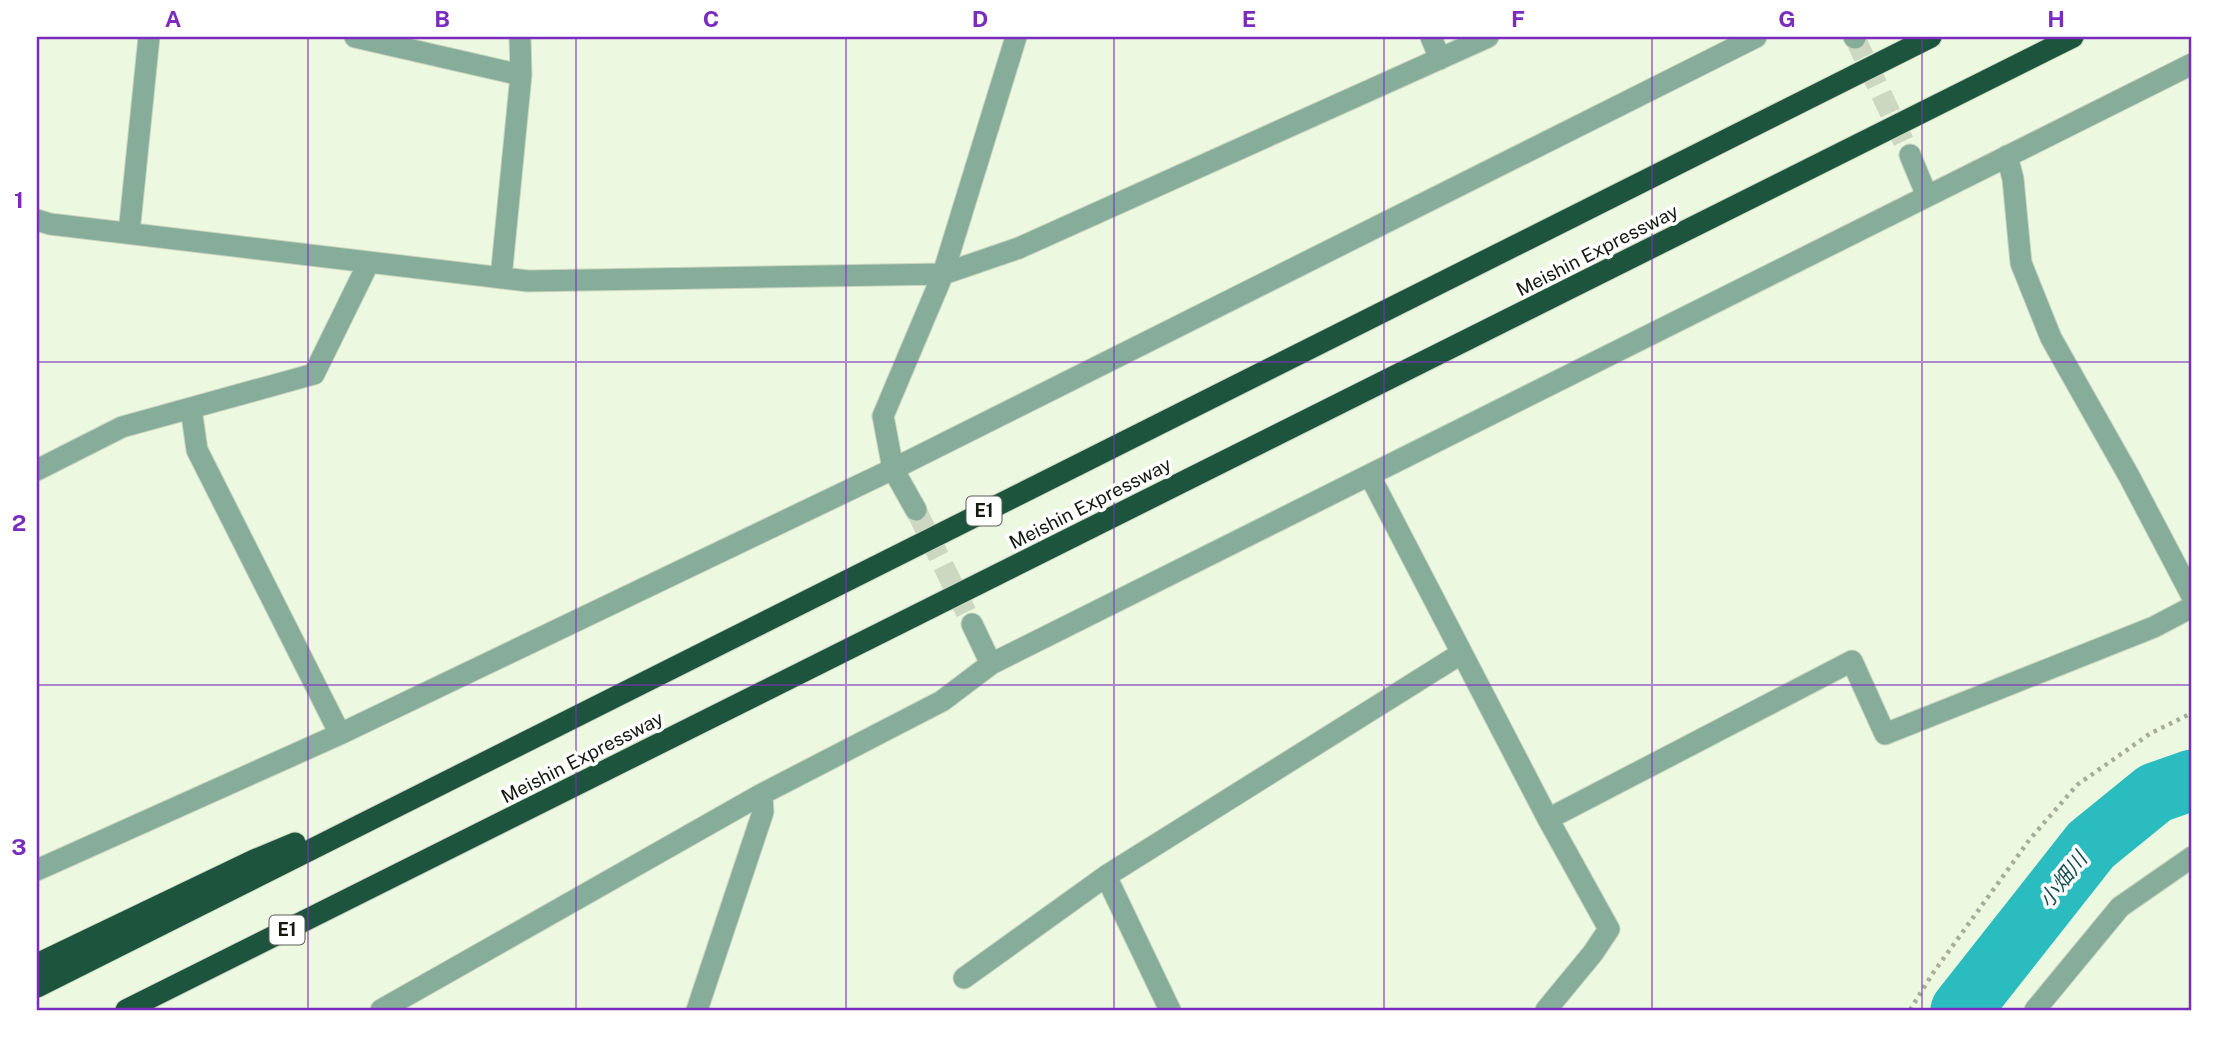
<svg xmlns="http://www.w3.org/2000/svg" width="2229" height="1047" font-family="'Public Sans','Noto Sans JP',sans-serif">
<rect width="100%" height="100%" fill="#ecf9e0"/>
<g fill="none" stroke-linecap="round" stroke-linejoin="round">
<path stroke="#2abcbe" stroke-width="61" d="M 1961,1010 L 2091,845 L 2155,793 L 2192,780"/>
<path stroke="#ccd8c1" stroke-width="21" stroke-dasharray="21 10" stroke-linecap="butt" d="M 1855,38 L 1910,155
M 916,510 L 972,624"/>
<defs>
<path id="minor" d="M 355,37 L 521,75
M 1431,37 L 1440,59
M 1854,37 L 1855,38
M 1910,155 L 1927,196
M 2007,156 L 2013,179 L 2021,263 L 2051,338 L 2129,476 L 2192,596
M 37,220 L 50,224 L 528,281 L 943,274 L 1019,248 L 1488,37
M 129,233 L 149,37
M 501,278 L 521,75 L 520,37
M 191,408 L 197,450 L 340,734
M 37,470 L 122,427 L 314,374 L 369,262
M 1370,476 L 1548,819 L 1609,929 L 1593,953 L 1546,1010
M 916,510 L 893,469 L 883,416 L 943,274 L 1016,37
M 972,624 L 991,664
M 1548,819 L 1852,661 L 1885,734 L 2154,627 L 2192,607
M 37,870 L 340,734 L 893,469 L 1756,37
M 964,978 L 1106,876
M 381,1010 L 762,794 L 942,701 L 991,664 L 2192,64
M 697,1010 L 763,812 L 762,794
M 1170,1010 L 1106,876 L 1462,653
M 2035,1010 L 2120,907 L 2192,857"/>
<path id="highway" d="M 37,964 L 254,860 L 295,843
M 37,987 L 1931,37
M 126,1010 L 2073,37"/>
</defs>
<use href="#minor" stroke="#cad5bf" stroke-width="23"/>
<use href="#highway" stroke="#cad5bf" stroke-width="23"/>
<path stroke="#a4ae9b" stroke-width="4.5" stroke-dasharray="3.5 5" stroke-linecap="butt" d="M 1910,1010 L 1933,973 L 2030,839 L 2077,785 L 2151,733 L 2192,713"/>
<use href="#minor" stroke="#85ad99" stroke-width="21"/>
<use href="#highway" stroke="#1d543d" stroke-width="21"/>
</g>
<path fill="none" stroke="#7b2cbf" stroke-width="2" stroke-opacity="0.55" d="M 308,37 L 308,1010M 576,37 L 576,1010M 846,37 L 846,1010M 1114,37 L 1114,1010M 1384,37 L 1384,1010M 1652,37 L 1652,1010M 1922,37 L 1922,1010M 37,362 L 2192,362M 37,685 L 2192,685"/>
<g text-anchor="middle" stroke-width="7" stroke-linejoin="round" paint-order="stroke">
<g fill="#fff" stroke="#5b5f58" stroke-width="2">
<rect x="966.5" y="496.5" width="35" height="29" rx="5"/>
<rect x="269.5" y="915.5" width="35" height="29" rx="5"/>
</g>
<g font-size="18" font-weight="bold" fill="#151a11">
<text x="984" y="517">E1</text>
<text x="287" y="936">E1</text>
</g>
<g font-size="19" fill="#151a11" stroke="#fff">
<text transform="translate(1597 250) rotate(-27)" y="7">Meishin Expressway</text>
<text transform="translate(1090 503) rotate(-27)" y="7">Meishin Expressway</text>
<text transform="translate(582 757) rotate(-27)" y="7">Meishin Expressway</text>
</g>
<g font-size="21" font-style="italic" fill="#175151" stroke="#fff">
<text transform="translate(2063 880) rotate(-52)" y="7">小畑川</text>
</g>
</g>
<rect width="2229" height="1047" fill="none" stroke="#ffffff" stroke-width="77"/>
<rect x="38" y="38" width="2152" height="971" fill="none" stroke="#7b2cbf" stroke-width="2.5"/>
<g font-size="23" text-anchor="middle" font-weight="bold" fill="#7b2cbf">
<text x="173" y="27">A</text>
<text x="442" y="27">B</text>
<text x="711" y="27">C</text>
<text x="980" y="27">D</text>
<text x="1249" y="27">E</text>
<text x="1518" y="27">F</text>
<text x="1787" y="27">G</text>
<text x="2056" y="27">H</text>
<text x="19" y="208">1</text>
<text x="19" y="531">2</text>
<text x="19" y="855">3</text>
</g>
</svg>
